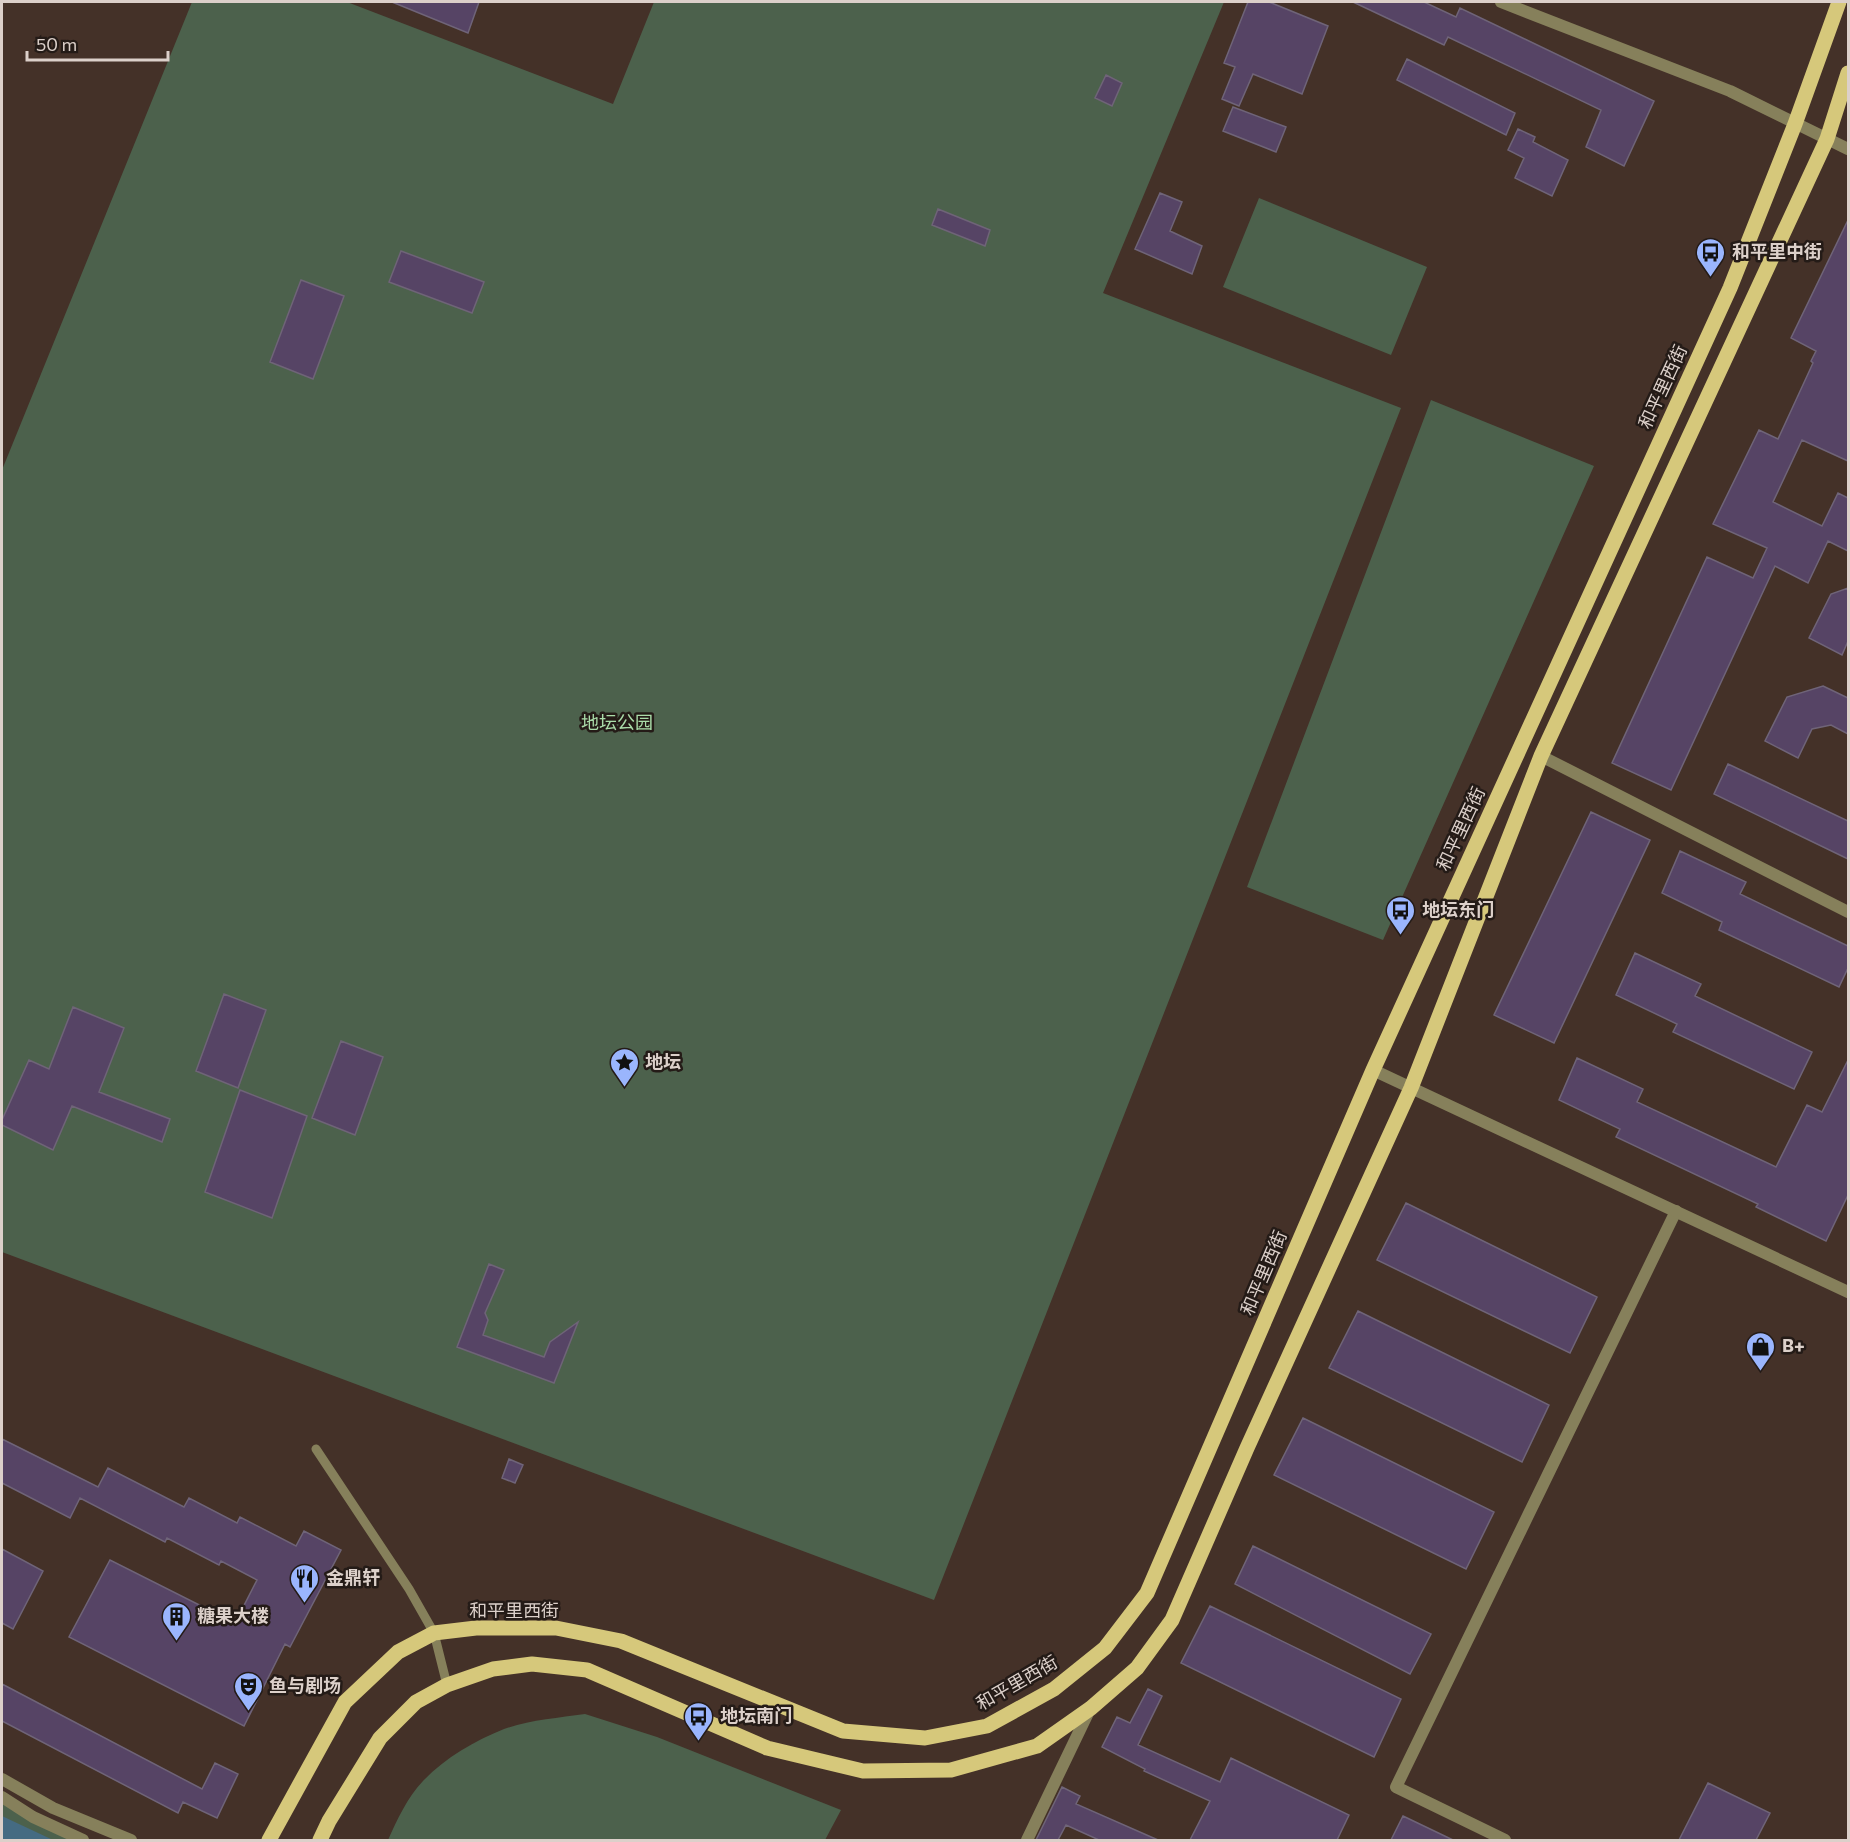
<svg xmlns="http://www.w3.org/2000/svg" width="1850" height="1842" font-family="Commissioner,'Noto Sans SC',sans-serif">
<rect width="100%" height="100%" fill="#443128"/>
<path fill="#4c614c" d="M 192,2 L 347,2 L 613,104 L 654,2 L 1224,2 L 1103,293 L 1401,408 L 934,1600 L 2,1252 L 2,470 Z
M 1259,198 L 1427,267 L 1391,355 L 1223,287 Z
M 1431,400 L 1594,466 L 1383,940 L 1247,887 Z
M 585,1714 L 657,1737 L 841,1810 L 825,1840 L 388,1840 C 397,1820 407,1798 423,1781 C 445,1758 474,1741 504,1729 C 529,1720 558,1718 585,1714 Z
M 2,1803 L 74,1840 L 2,1840 Z"/>
<path fill="#456b82" d="M 2,1816 L 53,1840 L 2,1840 Z"/>
<path fill="#564465" stroke="#6f6478" stroke-width="1.5" d="M 392,2 L 479,2 L 468,33 Z
M 1248,2 L 1269,2 L 1328,26 L 1302,94 L 1253,74 L 1239,106 L 1222,99 L 1235,67 L 1224,63 Z
M 1353,2 L 1424,2 L 1456,17 L 1460,8 L 1654,101 L 1624,166 L 1586,147 L 1601,110 L 1448,37 L 1444,45 Z
M 1407,59 L 1515,113 L 1506,135 L 1397,80 Z
M 1106,75 L 1122,83 L 1112,106 L 1095,98 Z
M 1233,107 L 1286,127 L 1276,152 L 1223,131 Z
M 1518,129 L 1535,137 L 1533,142 L 1568,160 L 1552,196 L 1515,178 L 1524,158 L 1508,150 Z
M 1160,193 L 1182,202 L 1170,231 L 1202,246 L 1192,274 L 1135,249 Z
M 938,209 L 990,230 L 985,246 L 932,225 Z
M 1848,220 L 1848,461 L 1802,440 L 1773,502 L 1822,526 L 1838,493 L 1848,498 L 1848,551 L 1828,541 L 1808,583 L 1775,566 L 1671,790 L 1612,763 L 1707,557 L 1753,578 L 1767,548 L 1713,524 L 1759,430 L 1778,439 L 1813,363 L 1811,361 L 1816,351 L 1791,338 Z
M 401,251 L 484,282 L 472,313 L 389,282 Z
M 301,280 L 344,296 L 313,379 L 270,362 Z
M 1848,588 L 1848,641 L 1842,655 L 1809,638 L 1831,594 Z
M 1823,686 L 1848,698 L 1848,734 L 1831,725 L 1812,729 L 1798,758 L 1765,741 L 1787,697 Z
M 1728,764 L 1848,821 L 1848,859 L 1714,794 Z
M 1591,812 L 1650,840 L 1554,1043 L 1494,1015 Z
M 1680,851 L 1746,882 L 1740,894 L 1848,946 L 1848,968 L 1839,987 L 1719,930 L 1722,922 L 1662,893 Z
M 1635,953 L 1701,984 L 1695,996 L 1812,1052 L 1794,1089 L 1673,1032 L 1677,1024 L 1616,995 Z
M 224,994 L 266,1010 L 238,1088 L 196,1071 Z
M 73,1007 L 124,1028 L 99,1092 L 170,1119 L 162,1142 L 72,1106 L 53,1150 L 2,1125 L 2,1120 L 29,1060 L 49,1069 Z
M 341,1041 L 383,1057 L 355,1135 L 312,1118 Z
M 1577,1058 L 1643,1089 L 1637,1102 L 1776,1167 L 1807,1105 L 1822,1112 L 1848,1060 L 1848,1195 L 1826,1241 L 1756,1207 L 1758,1204 L 1616,1137 L 1620,1129 L 1559,1100 Z
M 240,1090 L 307,1116 L 272,1218 L 205,1192 Z
M 1406,1203 L 1597,1297 L 1570,1353 L 1377,1260 Z
M 489,1264 L 504,1270 L 485,1313 L 488,1320 L 483,1335 L 544,1357 L 550,1342 L 578,1322 L 554,1383 L 457,1347 Z
M 1358,1311 L 1549,1405 L 1522,1462 L 1329,1368 Z
M 1303,1418 L 1494,1512 L 1466,1569 L 1274,1475 Z
M 2,1439 L 98,1487 L 108,1468 L 184,1507 L 189,1498 L 237,1523 L 240,1517 L 296,1546 L 304,1531 L 341,1550 L 290,1647 L 285,1644 L 244,1726 L 69,1637 L 110,1560 L 235,1623 L 257,1580 L 221,1561 L 219,1565 L 167,1538 L 165,1542 L 80,1498 L 70,1518 L 2,1483 Z
M 509,1459 L 523,1465 L 515,1483 L 502,1478 Z
M 1253,1546 L 1431,1634 L 1410,1674 L 1235,1584 Z
M 2,1549 L 43,1571 L 13,1629 L 2,1623 Z
M 1210,1606 L 1401,1699 L 1374,1757 L 1181,1663 Z
M 2,1684 L 202,1789 L 215,1763 L 238,1774 L 217,1818 L 183,1802 L 178,1813 L 2,1721 Z
M 1148,1689 L 1162,1696 L 1138,1745 L 1220,1782 L 1231,1758 L 1349,1815 L 1337,1840 L 1190,1840 L 1210,1801 L 1144,1771 L 1145,1769 L 1102,1747 L 1117,1717 L 1130,1723 Z
M 1708,1783 L 1770,1813 L 1756,1840 L 1679,1840 Z
M 1062,1787 L 1080,1796 L 1076,1804 L 1158,1840 L 1099,1840 L 1066,1825 L 1058,1840 L 1036,1840 Z
M 1403,1816 L 1453,1840 L 1391,1840 Z"/>
<g fill="none" stroke-linecap="round" stroke-linejoin="round">
<path stroke="#86805b" stroke-width="9" d="M 316,1449 L 409,1589 L 434,1633 L 447,1685"/>
<path stroke="#86805b" stroke-width="12" d="M 1501,2 L 1730,91 L 1848,149
M 1541,756 L 1848,912
M 1027,1840 L 1090,1709
M 1505,1840 L 1396,1787 L 1676,1211"/>
<path stroke="#86805b" stroke-width="12" d="M 1373,1070 L 1848,1292
M 2,1779 L 53,1808 L 131,1840
M 2,1797 L 33,1817 L 83,1840"/>
<path stroke="#d6c87b" stroke-width="15" d="M 269,1840 L 345,1702 L 398,1652 L 434,1633 L 476,1628 L 556,1628 L 621,1641 L 843,1731 L 925,1738 L 987,1726 L 1054,1689 L 1105,1648 L 1147,1593 L 1373,1070 L 1730,288 L 1795,124 L 1839,2
M 320,1840 L 329,1821 L 380,1738 L 416,1702 L 447,1685 L 493,1669 L 532,1664 L 587,1670 L 767,1748 L 863,1771 L 951,1770 L 1037,1746 L 1091,1708 L 1137,1668 L 1172,1620 L 1247,1448 L 1411,1088 L 1541,756 L 1827,139 L 1848,73"/>
</g>
<defs>
<symbol id="bus-pin" viewBox="-11 -11 22 30"><path d="M0 17L-7.5 6A9.5 9.5 0 1 1 7.5 6Z" fill="#9ab5fd" stroke="#241b17"/><path d="M-5-6H5V4H4V6H2V4H-2V6H-4V4H-5ZM-3.5-4V0h7V-4ZM-3.5 1.2v1.5H-2V1.2ZM2 1.2v1.5H3.5V1.2Z" fill="#111"/></symbol>
<symbol id="sight-pin" viewBox="-11 -11 22 30"><path d="M0 17L-7.5 6A9.5 9.5 0 1 1 7.5 6Z" fill="#9ab5fd" stroke="#241b17"/><path d="M0-6L1.8-2.2L6-1.7L2.9 1.2L3.7 5.4L0 3.3L-3.7 5.4L-2.9 1.2L-6-1.7L-1.8-2.2Z" fill="#111"/></symbol>
<symbol id="shop-pin" viewBox="-11 -11 22 30"><path d="M0 17L-7.5 6A9.5 9.5 0 1 1 7.5 6Z" fill="#9ab5fd" stroke="#241b17"/><path d="M-5-2.5h2.3a2.7 3.5 0 0 1 5.4 0H5L5.5 6h-11ZM-1.5-2.5h3a1.5 2.3 0 0 0-3 0Z" fill="#111"/></symbol>
<symbol id="restaurant-pin" viewBox="-11 -11 22 30"><path d="M0 17L-7.5 6A9.5 9.5 0 1 1 7.5 6Z" fill="#9ab5fd" stroke="#241b17"/><path d="M-5-6h1v4h1v-4h1v4h1v-4h1v5L-1.5 .5V6h-2V.5L-5-1ZM5-6V6H3V1.5H1.5Q1.5-4 5-6Z" fill="#111"/></symbol>
<symbol id="building-pin" viewBox="-11 -11 22 30"><path d="M0 17L-7.5 6A9.5 9.5 0 1 1 7.5 6Z" fill="#9ab5fd" stroke="#241b17"/><path d="M-4-6H4V6H1V3H-1V6H-4ZM-2.5-4.3h1.7v1.8h-1.7ZM.8-4.3h1.7v1.8H.8ZM-2.5-1h1.7V.8h-1.7ZM.8-1h1.7V.8H.8Z" fill="#111"/></symbol>
<symbol id="theatre-pin" viewBox="-11 -11 22 30"><path d="M0 17L-7.5 6A9.5 9.5 0 1 1 7.5 6Z" fill="#9ab5fd" stroke="#241b17"/><path d="M-5-5.5Q0-4 5-5.5V0Q5 5 0 6Q-5 5-5 0ZM-3.3-2.5H-1v1.5H-3.3ZM1-2.5H3.3v1.5H1ZM-2.8 1Q0 5.5 2.8 1Z" fill="#111"/></symbol>
</defs>
<g fill-rule="evenodd">
<use href="#bus-pin" x="1694" y="236" width="33" height="45"/>
<use href="#bus-pin" x="1384" y="894" width="33" height="45"/>
<use href="#sight-pin" x="608" y="1046" width="33" height="45"/>
<use href="#shop-pin" x="1744" y="1330" width="33" height="45"/>
<use href="#restaurant-pin" x="288" y="1562" width="33" height="45"/>
<use href="#building-pin" x="160" y="1600" width="33" height="45"/>
<use href="#theatre-pin" x="232" y="1670" width="33" height="45"/>
<use href="#bus-pin" x="682" y="1700" width="33" height="45"/>
</g>
<g text-anchor="middle" stroke-width="5" stroke-linejoin="round" paint-order="stroke">
<g font-size="18" font-weight="bold" fill="#dcd0ca" stroke="#241b17" text-anchor="start">
<text x="1732" y="258">和平里中街</text>
<text x="1422" y="916">地坛东门</text>
<text x="645" y="1068">地坛</text>
<text x="1782" y="1352">B+</text>
<text x="326" y="1584">金鼎轩</text>
<text x="197" y="1622">糖果大楼</text>
<text x="269" y="1692">鱼与剧场</text>
<text x="720" y="1722">地坛南门</text>
</g>
<g font-size="18" fill="#dcd0ca" stroke="#241b17">
<text transform="translate(1663 387) rotate(-65)" y="6">和平里西街</text>
<text transform="translate(1461 829) rotate(-65)" y="6">和平里西街</text>
<text transform="translate(1264 1273) rotate(-67)" y="6">和平里西街</text>
<text x="514" y="1617">和平里西街</text>
<text transform="translate(1017 1683) rotate(-30)" y="6">和平里西街</text>
</g>
<g font-size="18" fill="#aadca9" stroke="#241b17">
<text x="617" y="729">地坛公园</text>
</g>
</g>
<rect width="1850" height="1842" fill="none" stroke="#dcd0ca" stroke-width="6"/>
<path d="M27 51v9h141v-9" fill="none" stroke="#dcd0ca" stroke-width="3"/>
<text x="36" y="51" font-size="18" fill="#dcd0ca" stroke="#241b17" stroke-width="4.5" paint-order="stroke">50 m</text>
</svg>
